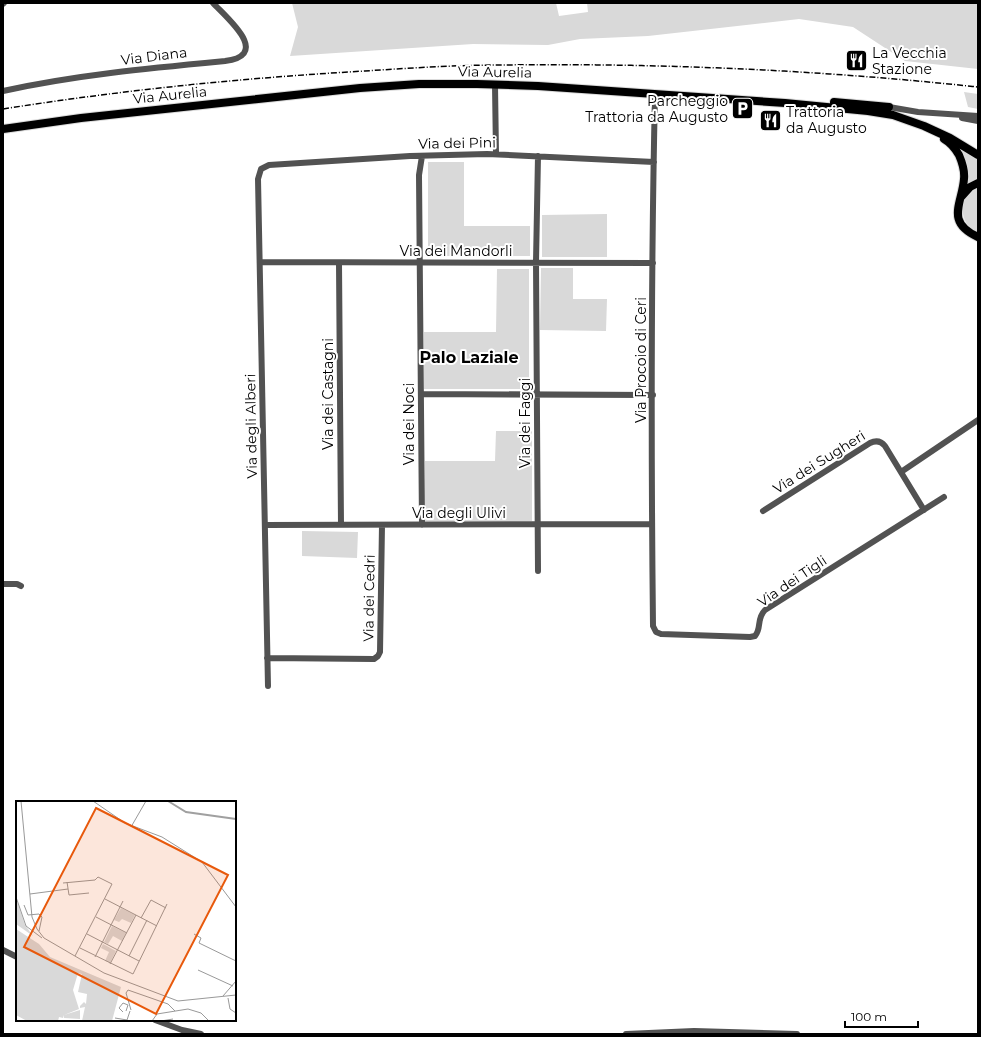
<svg xmlns="http://www.w3.org/2000/svg" width="981" height="1037" font-family="Montserrat,sans-serif">
<rect width="100%" height="100%" fill="#fff"/>
<path fill="#d9d9d9" d="M 292,3 L 556,3 L 559,16 L 588,12 L 587,3 L 978,3 L 978,69 L 905,61 L 853,27 L 799,19 L 648,36 L 580,39 L 548,45 L 473,44 L 290,56 L 298,27 Z
M 964,92 L 978,94 L 978,109 L 968,107 Z
M 956,144 L 978,159 L 978,182 L 967,187 Z
M 428,162 L 464,162 L 464,226 L 530,226 L 530,256 L 428,256 Z
M 978,187 L 978,234 C 958,223 957,196 978,187 Z
M 607,214 L 607,257 L 542,257 L 542,215 Z
M 541,268 L 573,268 L 573,299 L 607,299 L 606,331 L 540,330 Z
M 497,269 L 529,269 L 529,389 L 424,389 L 424,332 L 496,332 Z
M 496,431 L 532,431 L 532,521 L 424,521 L 425,461 L 495,461 Z
M 302,531 L 358,532 L 357,558 L 302,556 Z"/>
<g fill="none" stroke-linecap="round" stroke-linejoin="round">
<defs>
<path id="major" d="M 834,102 L 889,107
M 3,129 L 81,118 L 360,88 L 419,84 L 477,84 L 538,86 L 785,103 L 868,111 L 893,115 L 924,126 L 950,138 L 978,155
M 944,139 C 951,143 955,148 959,155 C 962,162 965,170 964,179 C 962,204 945,222 978,237
M 961,197 L 970,187 L 978,183"/>
</defs>
<use href="#major" stroke="#dbdbdb" stroke-width="10"/>
<path stroke="#525252" stroke-width="6" d="M 3,4 L 4,3
M 495,85 L 496,154
M 3,91 C 76,75 151,68 225,61 C 272,55 227,18 213,3
M 655,94 C 651,272 651,449 653,626 L 656,632 L 661,634 L 750,637 L 755,636 C 762,628 756,619 765,610 L 944,497
M 889,107 L 918,112 L 978,116
M 962,118 L 978,121
M 260,262 L 653,263
M 339,263 L 341,525
M 421,394 L 653,395
M 901,472 L 978,420
M 763,511 L 870,443 C 876,440 881,441 885,446 L 924,510
M 265,525 L 652,524
M 422,525 L 419,175 L 422,156
M 538,571 L 536,262 L 538,156
M 3,584 L 17,584 L 21,586
M 267,658 L 374,659 L 378,656 L 380,652 L 382,525
M 268,686 L 258,179 L 261,169 L 269,165 L 410,156 L 487,154 L 654,162
M 3,950 L 17,957
M 155,1020 L 182,1030 L 201,1034
M 626,1034 L 694,1031 L 797,1034"/>
<use href="#major" stroke="#000" stroke-width="8"/>
<path stroke="#000" stroke-width="1.5" stroke-dasharray="6 2 1 2" stroke-linecap="butt" d="M 3,109 C 123,90 243,78 365,71 C 410,68 456,65 502,65 C 661,63 820,70 978,87"/>
</g>
<defs>
<symbol id="restaurant-square" viewBox="-11 -11 22 22"><rect x="-9" y="-9" width="18" height="18" rx="4" fill="#000" stroke="#fff"/><path d="M-5-6h1v4h1v-4h1v4h1v-4h1v5L-1.5 .5V6h-2V.5L-5-1ZM5-6V6H3V1.5H1.5Q1.5-4 5-6Z" fill="#fff"/></symbol>
<symbol id="parking-square" viewBox="-11 -11 22 22"><rect x="-9" y="-9" width="18" height="18" rx="4" fill="#000" stroke="#fff"/><path d="M-3.5-5.5H1a3.5 3.5 0 0 1 0 7H-1V5.5H-3.5ZM-1-3.4V-.6H.8a1.4 1.4 0 0 0 0-2.8Z" fill="#fff"/></symbol>
</defs>
<g fill-rule="evenodd">
<use href="#restaurant-square" x="844" y="48" width="25" height="25"/>
<use href="#parking-square" x="730" y="96" width="25" height="25"/>
<use href="#restaurant-square" x="758" y="108" width="25" height="25"/>
</g>
<g text-anchor="middle" stroke-width="4" stroke-linejoin="round" paint-order="stroke">
<g font-size="14" fill="#000" stroke="#fff" text-anchor="start">
<text x="872" y="58">La Vecchia<tspan x="872" dy="16">Stazione</tspan></text>
<text x="728" y="106" text-anchor="end">Parcheggio<tspan x="728" dy="16">Trattoria da Augusto</tspan></text>
<text x="786" y="117">Trattoria<tspan x="786" dy="16">da Augusto</tspan></text>
</g>
<g font-size="14" fill="#000" stroke="#fff">
<text transform="translate(154 56) rotate(-7)" y="5">Via Diana</text>
<text transform="translate(495 72) rotate(1)" y="5">Via Aurelia</text>
<text transform="translate(170 95) rotate(-6)" y="5">Via Aurelia</text>
<text transform="translate(457 143) rotate(-1)" y="5">Via dei Pini</text>
<text x="456" y="256">Via dei Mandorli</text>
<text transform="translate(641 360) rotate(-90)" y="5">Via Procoio di Ceri</text>
<text transform="translate(328 394) rotate(-90)" y="5">Via dei Castagni</text>
<text transform="translate(525 423) rotate(-90)" y="5">Via dei Faggi</text>
<text transform="translate(409 424) rotate(-90)" y="5">Via dei Noci</text>
<text transform="translate(251 426) rotate(-91)" y="5">Via degli Alberi</text>
<text transform="translate(819 462) rotate(-32)" y="5">Via dei Sugheri</text>
<text x="459" y="518">Via degli Ulivi</text>
<text transform="translate(792 581) rotate(-34)" y="5">Via dei Tigli</text>
<text transform="translate(369 598) rotate(-89)" y="5">Via dei Cedri</text>
</g>
<g font-size="16" font-weight="bold" fill="#000" stroke="#fff">
<text x="469" y="363">Palo Laziale</text>
</g>
</g>
<g transform="translate(16 801)">
<rect width="220" height="220" fill="#fff"/>
<path d="M 0,97 L 9,124 L 17,135 L 0,123 ZM 105,107 L 119,114 L 115,122 L 106,118 L 103,121 L 98,119 ZM 96,125 L 110,132 L 106,140 L 97,135 L 92,143 L 88,141 ZM 0,128 L 23,143 L 34,156 L 105,186 L 96,220 L 66,220 L 69,206 L 64,207 L 64,205 L 68,201 L 70,203 L 71,193 L 62,191 L 66,173 L 62,172 L 57,189 L 63,208 L 48,214 L 47,217 L 43,216 L 42,220 L 11,220 L 0,214 ZM 87,143 L 100,150 L 94,162 L 89,160 L 93,151 L 85,147 ZM 64,209 L 64,218 L 48,217 L 48,214 Z" fill="#d9d9d9"/>
<path fill="none" stroke="#a0a0a0" stroke-width="2" d="M 152,0 L 170,11 L 220,18"/>
<path fill="none" stroke="#999" stroke-width="1" d="M 5,0 L 16,116 L 21,128 L 28,137 L 88,172 L 162,200 L 220,194M 77,0 L 109,22 L 146,36 L 186,61 L 220,106M 115,26 L 130,0M 51,81 L 53,94 L 73,92M 47,82 L 79,79 L 82,76 L 96,83 L 59,155M 14,93 L 52,88M 0,96 L 10,125 L 26,137M 89,98 L 141,125M 8,104 L 12,114 L 23,113 L 26,116 L 23,130M 80,116 L 111,132M 125,117 L 135,99 L 150,107M 71,133 L 123,160M 178,133 L 185,137 L 183,142 L 220,160M 64,147 L 117,173 L 151,103M 113,155 L 131,119M 79,156 L 107,100M 94,163 L 120,114M 182,169 L 217,185M 207,195 L 220,180M 212,197 L 214,208 L 220,212M 115,209 L 110,192 L 112,189 L 152,203 L 159,210M 107,211 L 103,207 L 107,202 L 112,204 L 110,210M 99,217 L 111,219 L 114,210M 136,220 L 141,213 L 172,208 L 185,212 L 193,220M 145,220 L 157,218"/>
<path fill="#e8590c" fill-opacity="0.15" stroke="#e8590c" stroke-width="2" d="M 80,7 L 212,74 L 140,213 L 8,146 Z"/>
<rect width="220" height="220" fill="none" stroke="#000" stroke-width="2"/>
</g>
<rect width="981" height="1037" fill="none" stroke="#000000" stroke-width="8"/>
<path d="M845 1021v6h73v-6" fill="none" stroke="#000000" stroke-width="2"/>
<text x="851" y="1021" font-size="12" fill="#000000" stroke="#ffffff" stroke-width="3" paint-order="stroke">100 m</text>
</svg>
